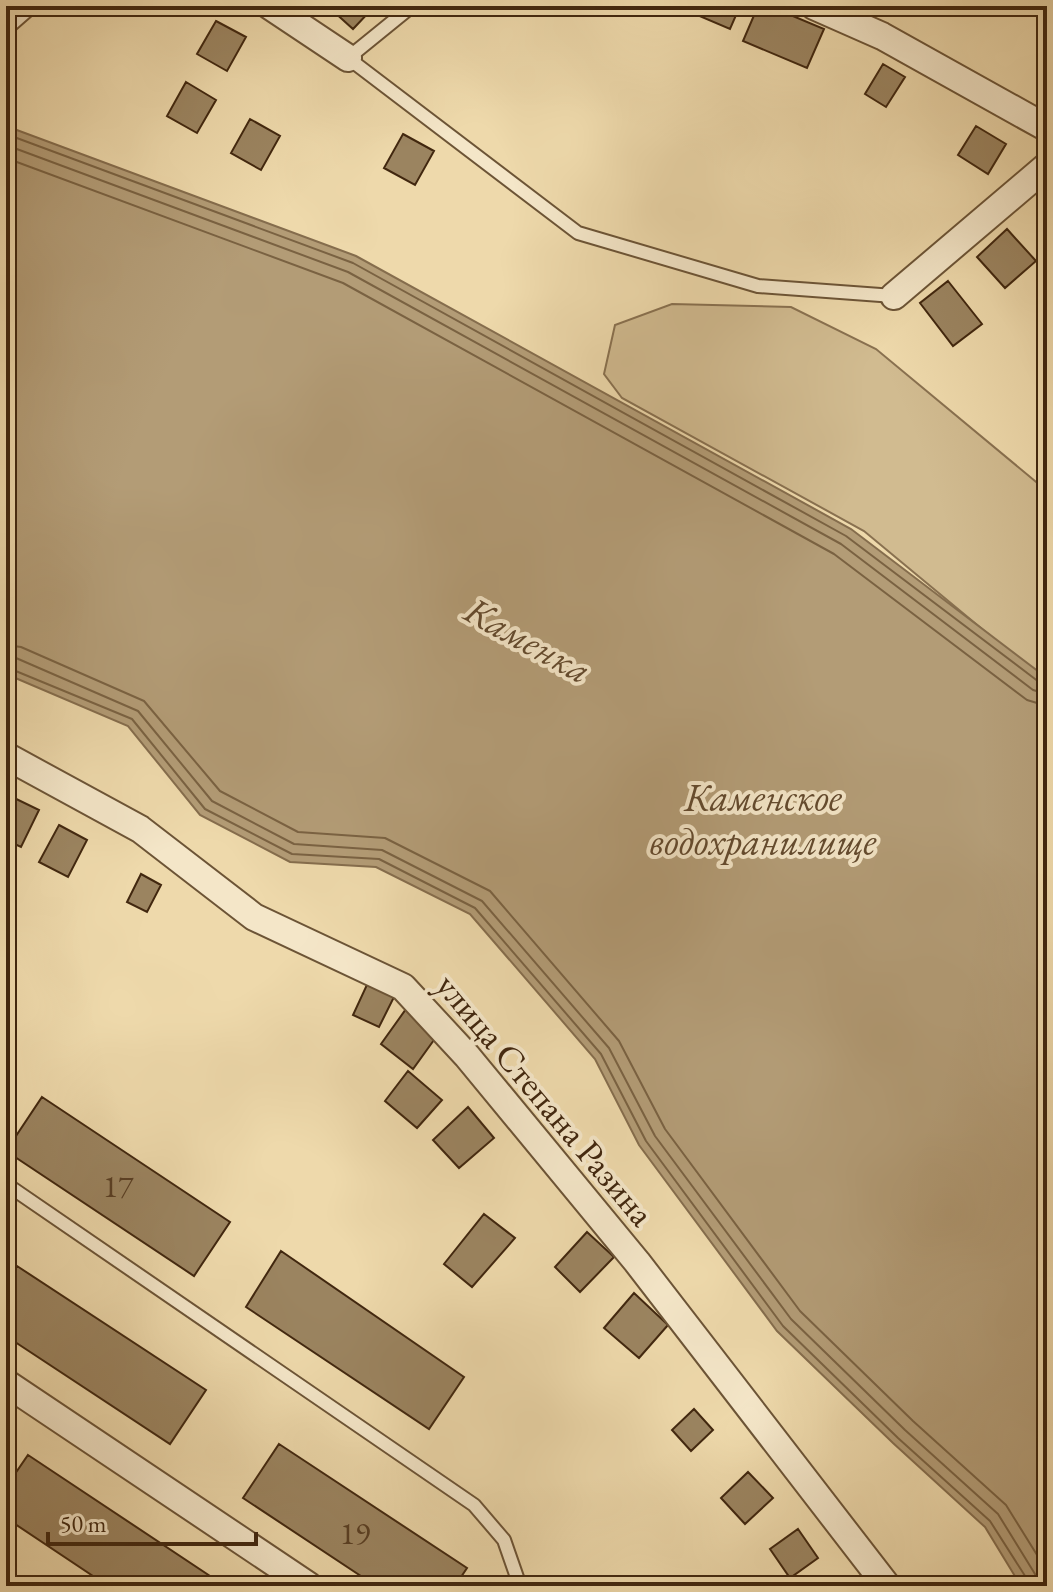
<svg xmlns="http://www.w3.org/2000/svg" width="1053" height="1592" font-family="'EB Garamond',serif">
<rect width="100%" height="100%" fill="#eed9ab"/>
<filter id="stains"><feTurbulence type="fractalNoise" baseFrequency=".0025" numOctaves="4"/><feColorMatrix values="0 0 0 0 .2 0 0 0 0 .09 0 0 0 0 .02 0 0 0 .5 -.17"/></filter>
<radialGradient id="worn" r=".72"><stop offset=".6" stop-color="#630" stop-opacity="0"/><stop offset="1" stop-color="#630" stop-opacity=".3"/></radialGradient>
<path fill="#d1bb90" stroke="#897150" stroke-width="2" d="M 672,304 L 791,307 L 876,349 L 1047,491 L 1047,683 L 864,531 L 622,398 L 604,374 L 615,325 Z"/>
<path fill="#b39c76" stroke="#856d4d" stroke-width="2" d="M 6,126 L 356,256 L 851,529 L 1047,678 L 1047,1586 L 1021,1586 L 985,1527 L 893,1443 L 777,1331 L 639,1145 L 595,1059 L 470,914 L 376,867 L 290,862 L 200,815 L 128,726 L 6,674 Z"/>
<g fill="none" stroke-linecap="round" stroke-linejoin="round">
<path stroke="#7a6242" stroke-width="2" d="M 6,134 L 353,263 L 846,536 L 1039,682 L 1047,684
M 6,145 L 348,272 L 841,544 L 1033,690 L 1047,694
M 6,158 L 343,283 L 834,554 L 1027,700 L 1047,706
M 6,645 L 21,647 L 144,701 L 220,791 L 298,832 L 385,838 L 490,891 L 619,1041 L 665,1129 L 800,1311 L 913,1421 L 1006,1505 L 1047,1571
M 6,657 L 16,658 L 138,711 L 212,801 L 294,844 L 382,850 L 482,901 L 609,1048 L 655,1136 L 791,1319 L 905,1430 L 998,1514 L 1035,1574 L 1038,1586
M 6,667 L 132,719 L 205,809 L 292,854 L 379,859 L 475,908 L 601,1054 L 646,1141 L 783,1326 L 898,1438 L 990,1521 L 1027,1579 L 1028,1586"/>
</g>
<path fill="#9b8460" stroke="#41270f" stroke-width="2" d="M 338,6 L 367,6 L 371,10 L 353,29 L 333,11 Z
M 692,6 L 740,6 L 730,29 L 690,12 Z
M 758,6 L 769,6 L 824,29 L 807,68 L 743,41 Z
M 216,21 L 246,37 L 227,71 L 197,54 Z
M 883,64 L 905,77 L 886,107 L 865,94 Z
M 186,82 L 216,100 L 197,133 L 167,116 Z
M 250,119 L 280,136 L 261,170 L 231,153 Z
M 976,126 L 1006,144 L 988,174 L 958,155 Z
M 403,134 L 434,151 L 415,185 L 384,168 Z
M 1007,229 L 1036,261 L 1005,288 L 977,257 Z
M 948,281 L 982,324 L 953,346 L 920,303 Z
M 6,794 L 39,810 L 21,847 L 6,840 Z
M 59,825 L 87,840 L 68,877 L 39,862 Z
M 141,874 L 161,885 L 147,912 L 127,902 Z
M 371,976 L 398,989 L 379,1027 L 353,1015 Z
M 411,1002 L 444,1026 L 413,1069 L 381,1044 Z
M 408,1071 L 442,1100 L 417,1128 L 385,1101 Z
M 42,1097 L 230,1222 L 194,1276 L 6,1151 Z
M 468,1107 L 494,1138 L 459,1168 L 433,1140 Z
M 484,1214 L 515,1238 L 472,1287 L 444,1264 Z
M 587,1232 L 614,1257 L 580,1292 L 555,1267 Z
M 281,1251 L 464,1377 L 429,1429 L 246,1307 Z
M 17,1266 L 206,1390 L 170,1444 L 6,1336 L 6,1283 Z
M 634,1293 L 668,1325 L 639,1358 L 604,1328 Z
M 694,1409 L 713,1430 L 691,1451 L 672,1430 Z
M 279,1444 L 467,1568 L 455,1586 L 376,1586 L 243,1498 Z
M 28,1455 L 216,1580 L 212,1586 L 108,1586 L 6,1518 L 6,1487 Z
M 748,1472 L 773,1498 L 745,1524 L 721,1498 Z
M 798,1529 L 818,1558 L 790,1578 L 770,1549 Z"/>
<g fill="none" stroke-linecap="round" stroke-linejoin="round">
<defs>
<path id="lane" d="M 412,6 L 348,58 L 578,233 L 758,286 L 894,296
M 6,1184 L 474,1505 L 504,1540 L 520,1586"/>
<path id="street" d="M 270,6 L 348,58
M 814,6 L 882,36 L 1047,128
M 6,20 L 22,6
M 894,296 L 1047,166
M 6,756 L 140,829 L 254,917 L 403,987 L 467,1056 L 637,1262 L 887,1586
M 6,1383 L 309,1586"/>
</defs>
<use href="#lane" stroke="#6c5436" stroke-width="16"/>
<use href="#street" stroke="#6c5436" stroke-width="30"/>
<use href="#lane" stroke="#f4e6c8" stroke-width="12"/>
<use href="#street" stroke="#f4e6c8" stroke-width="26"/>
</g>
<g text-anchor="middle" stroke-width="8" stroke-linejoin="round" paint-order="stroke">
<g font-size="32" fill="#583e23">
<text x="118" y="1197">17</text>
<text x="355" y="1544">19</text>
</g>
<g font-size="36" fill="#41270f" stroke="#f4e6c8">
<text transform="translate(546 1099) rotate(50)" y="13">улица Степана Разина</text>
</g>
<g font-size="38" font-style="italic" fill="#634a2e" stroke="#f4e6c8">
<text transform="translate(528 640) rotate(29)" y="13">Каменка</text>
<text x="763" y="810">Каменское<tspan x="763" dy="44">водохранилище</tspan></text>
</g>
</g>
<rect width="1053" height="1592" fill="none" stroke="#eed9ab" stroke-width="32"/>
<rect x="8" y="8" width="1037" height="1576" fill="none" stroke="#41270f" stroke-width="4"/>
<rect x="16" y="16" width="1021" height="1560" fill="none" stroke="#41270f" stroke-width="2"/>
<path d="M48 1532v12h208v-12" fill="none" stroke="#41270f" stroke-width="4"/>
<text x="60" y="1532" font-size="24" fill="#41270f" stroke="#f4e6c8" stroke-width="6" paint-order="stroke">50 m</text>
<rect width="100%" height="100%" filter="url(#stains)"/>
<rect width="100%" height="100%" fill="url(#worn)"/>
</svg>
